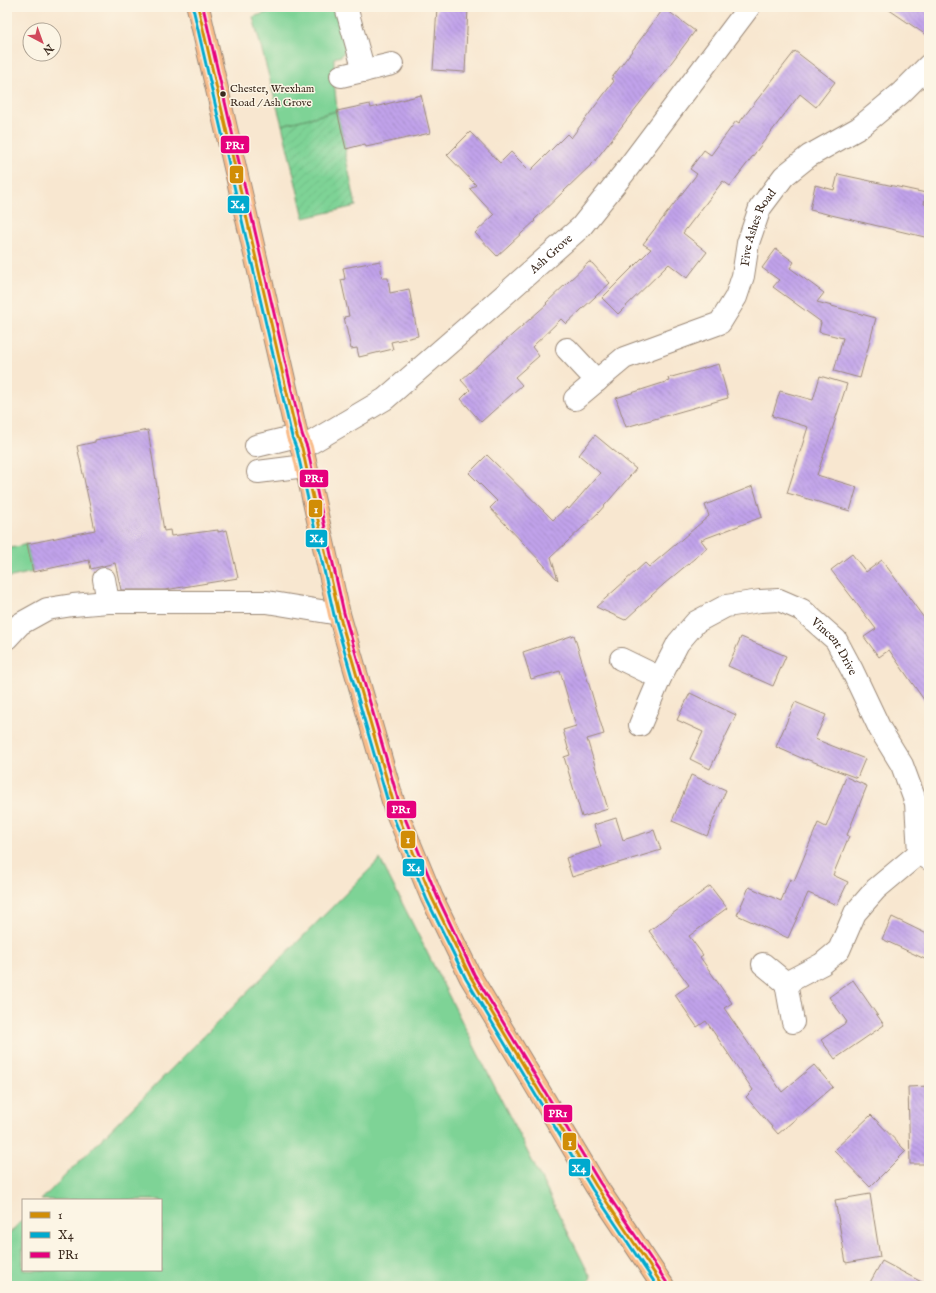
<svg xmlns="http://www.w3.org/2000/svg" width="936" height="1293" font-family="'IM FELL English',serif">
<defs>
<pattern id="garden-furrows" width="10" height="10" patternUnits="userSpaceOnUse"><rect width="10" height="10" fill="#7ed396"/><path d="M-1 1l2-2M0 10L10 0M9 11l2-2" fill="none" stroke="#6eb581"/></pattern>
<pattern id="building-back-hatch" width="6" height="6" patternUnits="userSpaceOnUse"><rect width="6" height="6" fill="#c1a3eb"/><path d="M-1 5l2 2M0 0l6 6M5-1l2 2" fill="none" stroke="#9e85be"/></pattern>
</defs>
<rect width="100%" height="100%" fill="#fcf5e5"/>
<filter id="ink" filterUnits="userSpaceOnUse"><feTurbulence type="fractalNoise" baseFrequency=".025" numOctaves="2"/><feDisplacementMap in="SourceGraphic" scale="8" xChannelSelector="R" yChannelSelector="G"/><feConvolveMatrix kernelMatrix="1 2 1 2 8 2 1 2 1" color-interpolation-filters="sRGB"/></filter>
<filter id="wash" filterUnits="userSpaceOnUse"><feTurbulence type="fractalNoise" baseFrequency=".012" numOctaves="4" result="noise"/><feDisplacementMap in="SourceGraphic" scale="16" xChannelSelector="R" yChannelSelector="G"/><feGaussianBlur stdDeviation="0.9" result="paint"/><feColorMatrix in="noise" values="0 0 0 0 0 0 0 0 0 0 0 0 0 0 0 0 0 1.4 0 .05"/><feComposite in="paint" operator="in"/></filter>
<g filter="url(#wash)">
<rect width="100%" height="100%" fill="#f8e7d0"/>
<path fill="#7ed396" stroke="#5c7e5a" d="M 285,7 L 335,7 L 346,49 L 341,56 L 334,58 L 334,79 L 337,111 L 282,125 L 253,17 Z
M 27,544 L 33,572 L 7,578 L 7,549 Z
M 380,859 L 591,1278 L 584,1286 L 7,1286 L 7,1236 L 23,1219 L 23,1270 L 161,1270 L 161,1200 L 41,1200 Z"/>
<path fill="url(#garden-furrows)" stroke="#5c7e5a" d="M 337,111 L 346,149 L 345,153 L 356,206 L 304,218 L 282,125 Z"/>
<g id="blocks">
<path fill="url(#building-back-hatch)" d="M 437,7 L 468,7 L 465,72 L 433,70 Z
M 885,7 L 929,7 L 929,37 Z
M 664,8 L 695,31 L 668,67 L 594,162 L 534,220 L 535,221 L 497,256 L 475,233 L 494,215 L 470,189 L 476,185 L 447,155 L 470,132 L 500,163 L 511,152 L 530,171 L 567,134 L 571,138 L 614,81 L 611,79 Z
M 795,51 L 835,82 L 816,107 L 800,94 L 730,186 L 723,181 L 683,233 L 707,252 L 687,278 L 669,264 L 618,314 L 602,298 L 651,249 L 643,244 L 697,174 L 690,169 L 704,150 L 711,155 L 736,121 L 739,123 Z
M 421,95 L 430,133 L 366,147 L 365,144 L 346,149 L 337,111 L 370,104 L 371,108 Z
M 838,174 L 926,193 L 924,204 L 929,205 L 929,238 L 810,210 L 815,185 L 834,190 Z
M 776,249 L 794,262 L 790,268 L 824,293 L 817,302 L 876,318 L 860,378 L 834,371 L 843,338 L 819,332 L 821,322 L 773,287 L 779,280 L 762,268 Z
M 380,261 L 382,278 L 388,278 L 390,293 L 409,289 L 418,336 L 391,342 L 393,349 L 359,357 L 357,348 L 351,349 L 344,317 L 349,316 L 341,280 L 345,279 L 343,268 Z
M 589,262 L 592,263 L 610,283 L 566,324 L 561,319 L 532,347 L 539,356 L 515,377 L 522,385 L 481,422 L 461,399 L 470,390 L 461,380 L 547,304 L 546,303 Z
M 719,364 L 728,398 L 626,427 L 616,398 L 669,381 L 668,378 Z
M 820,376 L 847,384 L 817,475 L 857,487 L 850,511 L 787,493 L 808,427 L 772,416 L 780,391 L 813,400 Z
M 148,430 L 164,531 L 170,530 L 171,536 L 218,530 L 218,532 L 227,530 L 238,578 L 165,590 L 121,590 L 115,563 L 91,569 L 89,560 L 33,572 L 27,544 L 95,530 L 77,446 L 95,442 L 95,440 Z
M 595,435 L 636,469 L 599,512 L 551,557 L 558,580 L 490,508 L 497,501 L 469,473 L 487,455 L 553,520 L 567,507 L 569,509 L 600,473 L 579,455 Z
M 753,486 L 762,517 L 701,540 L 707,548 L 664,584 L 625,620 L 596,607 L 645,563 L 649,567 L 709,516 L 705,505 Z
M 852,554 L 866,572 L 882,560 L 929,625 L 929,707 L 889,650 L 879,657 L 864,637 L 876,629 L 831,570 Z
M 574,635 L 604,734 L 587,739 L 608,809 L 582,817 L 564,757 L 570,755 L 563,730 L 576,726 L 560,671 L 531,679 L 523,652 Z
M 741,637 L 786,656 L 773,686 L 728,666 Z
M 690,693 L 736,715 L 710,769 L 690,759 L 703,732 L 677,720 Z
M 795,702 L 826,715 L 815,739 L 865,759 L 857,778 L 806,759 L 806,760 L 776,747 Z
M 691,775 L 726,790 L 707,836 L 672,821 Z
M 846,777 L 867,786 L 847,835 L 849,836 L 833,875 L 848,882 L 837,905 L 808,893 L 788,938 L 737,915 L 749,887 L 781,901 L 790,879 L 794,881 L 818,823 L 826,827 Z
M 616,818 L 623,840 L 654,830 L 661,850 L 572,877 L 566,858 L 601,847 L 594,825 Z
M 710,886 L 727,908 L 689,936 L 703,955 L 700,957 L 732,1003 L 724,1008 L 782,1092 L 814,1065 L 833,1087 L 778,1134 L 746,1097 L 753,1090 L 706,1021 L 697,1027 L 675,995 L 689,985 L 649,931 Z
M 892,917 L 929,935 L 929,961 L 882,939 Z
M 853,980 L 884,1025 L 835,1059 L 821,1040 L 847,1022 L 829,997 Z
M 929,1086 L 929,1164 L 910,1164 L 908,1087 Z
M 871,1115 L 906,1151 L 870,1187 L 834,1150 Z
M 870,1194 L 880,1257 L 846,1263 L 835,1200 Z
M 882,1261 L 929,1286 L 868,1286 Z"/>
</g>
</g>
<g filter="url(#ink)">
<use href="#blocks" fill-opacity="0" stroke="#9a8877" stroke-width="1"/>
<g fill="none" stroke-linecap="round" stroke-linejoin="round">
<defs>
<g id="minor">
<path d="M 346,7 L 364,71"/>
<path d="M 341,76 L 392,64"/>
<path d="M 567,349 L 597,381"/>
<path id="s1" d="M 575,399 L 624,358 L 720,323 L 736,297 L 743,276 L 748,243 L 760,208 L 784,176 L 809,156 L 859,128 L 901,93 L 929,65"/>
<path d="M 256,446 L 297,436"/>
<path id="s2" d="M 302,448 L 385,399 L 485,312 L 581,227 L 624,173 L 749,7"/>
<path d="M 258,472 L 305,466"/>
<path d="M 104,579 L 108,602"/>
<path d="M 7,638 L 20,624 L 47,609 L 73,605 L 108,602 L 267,602 L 339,614"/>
<path d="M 621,659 L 660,678"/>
<path id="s3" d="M 640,725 L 660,678 L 678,643 L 696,622 L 726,606 L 760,601 L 779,600 L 786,603 L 802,610 L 836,640 L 852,670 L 880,729 L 902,765 L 916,803 L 919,853 L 929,859"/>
<path d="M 763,964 L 786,983 L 793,1022"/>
<path d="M 786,983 L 822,964 L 839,950 L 855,913 L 876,889 L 919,853"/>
</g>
<path id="highway" d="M 198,7 L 297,436 L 302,448 L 339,614 L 395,808 L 432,898 L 470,976 L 596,1186 L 663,1286"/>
</defs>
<use href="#minor" stroke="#9a8877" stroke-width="24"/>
<use href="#highway" stroke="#9a8877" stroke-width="24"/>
<use href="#minor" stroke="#fff" stroke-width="22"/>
<use href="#highway" stroke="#f9bc8a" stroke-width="22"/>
<defs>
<path id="bus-1" d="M 198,7 L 297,436 L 302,448 L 339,614 L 395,808 L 432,898 L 470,976 L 596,1186 L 663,1286"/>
<path id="bus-2" d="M 193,8 L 292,437 L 297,450 L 334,615 L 390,809 L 427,900 L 466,979 L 592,1189 L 657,1286"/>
<path id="bus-3" d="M 203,7 L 302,434 L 307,447 L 344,613 L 400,806 L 437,896 L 474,974 L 600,1183 L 667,1283"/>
</defs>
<use href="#bus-1" stroke="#fcf5e5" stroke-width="6"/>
<use href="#bus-2" stroke="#fcf5e5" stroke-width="6"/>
<use href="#bus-3" stroke="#fcf5e5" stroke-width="6"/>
<use href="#bus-1" stroke="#d18d06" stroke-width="3"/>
<use href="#bus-2" stroke="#00a9ce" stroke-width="3"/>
<use href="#bus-3" stroke="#e5007d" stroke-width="3"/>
</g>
</g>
<circle fill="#3b2a1e" stroke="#fcf5e5" stroke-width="1.5" cx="223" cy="94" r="3.5"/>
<g text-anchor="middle" stroke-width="3" stroke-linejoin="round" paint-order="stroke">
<g font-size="11" fill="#3b2a1e" stroke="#fcf5e5" text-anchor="start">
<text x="230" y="92">Chester, Wrexham<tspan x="230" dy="14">Road / Ash Grove</tspan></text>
</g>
<g font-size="12" fill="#3b2a1e" stroke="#fcf5e5">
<text dy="4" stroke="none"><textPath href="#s1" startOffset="270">Five Ashes Road</textPath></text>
<text dy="4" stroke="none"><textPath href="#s2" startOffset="317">Ash Grove</textPath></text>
<text dy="4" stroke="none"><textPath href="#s3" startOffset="280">Vincent Drive</textPath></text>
</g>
</g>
<g stroke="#fcf5e5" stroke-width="1.5">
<rect x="220" y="135" width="30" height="19" rx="4" fill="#e5007d"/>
<rect x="229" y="165" width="15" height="19" rx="4" fill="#d18d06"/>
<rect x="227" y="195" width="23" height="19" rx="4" fill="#00a9ce"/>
<rect x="299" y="469" width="30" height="19" rx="4" fill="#e5007d"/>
<rect x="308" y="499" width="15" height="19" rx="4" fill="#d18d06"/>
<rect x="305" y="529" width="23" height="19" rx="4" fill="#00a9ce"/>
<rect x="386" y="800" width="31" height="19" rx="4" fill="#e5007d"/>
<rect x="400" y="830" width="16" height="19" rx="4" fill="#d18d06"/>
<rect x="402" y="858" width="23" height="19" rx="4" fill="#00a9ce"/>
<rect x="543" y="1104" width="30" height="19" rx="4" fill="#e5007d"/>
<rect x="562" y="1132" width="15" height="19" rx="4" fill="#d18d06"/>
<rect x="568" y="1158" width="23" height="19" rx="4" fill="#00a9ce"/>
</g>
<g font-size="11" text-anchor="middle" font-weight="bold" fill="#fff">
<text x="235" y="149">PR1</text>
<text x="237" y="178">1</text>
<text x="238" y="208">X4</text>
<text x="314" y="482">PR1</text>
<text x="316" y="513">1</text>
<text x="317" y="542">X4</text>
<text x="401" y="813">PR1</text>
<text x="408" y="843">1</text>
<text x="414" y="871">X4</text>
<text x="558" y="1117">PR1</text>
<text x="570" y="1146">1</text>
<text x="579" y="1172">X4</text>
</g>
<rect width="936" height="1293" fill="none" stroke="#fcf5e5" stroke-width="24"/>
<rect x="22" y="1199" width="140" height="72" fill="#fcf5e5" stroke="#afa495"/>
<rect x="30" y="1212" width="20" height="6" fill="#d18d06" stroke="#afa495"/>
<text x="58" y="1219" font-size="12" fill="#3b2a1e">1</text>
<rect x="30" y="1232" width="20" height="6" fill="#00a9ce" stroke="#afa495"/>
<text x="58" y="1239" font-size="12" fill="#3b2a1e">X4</text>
<rect x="30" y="1252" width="20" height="6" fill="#e5007d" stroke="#afa495"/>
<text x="58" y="1259" font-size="12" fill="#3b2a1e">PR1</text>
<g transform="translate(42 42) rotate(139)"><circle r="19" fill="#fcf5e5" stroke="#afa495"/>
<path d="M0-3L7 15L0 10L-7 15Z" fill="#d1495b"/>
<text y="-6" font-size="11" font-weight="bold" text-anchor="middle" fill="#3b2a1e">N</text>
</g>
</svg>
